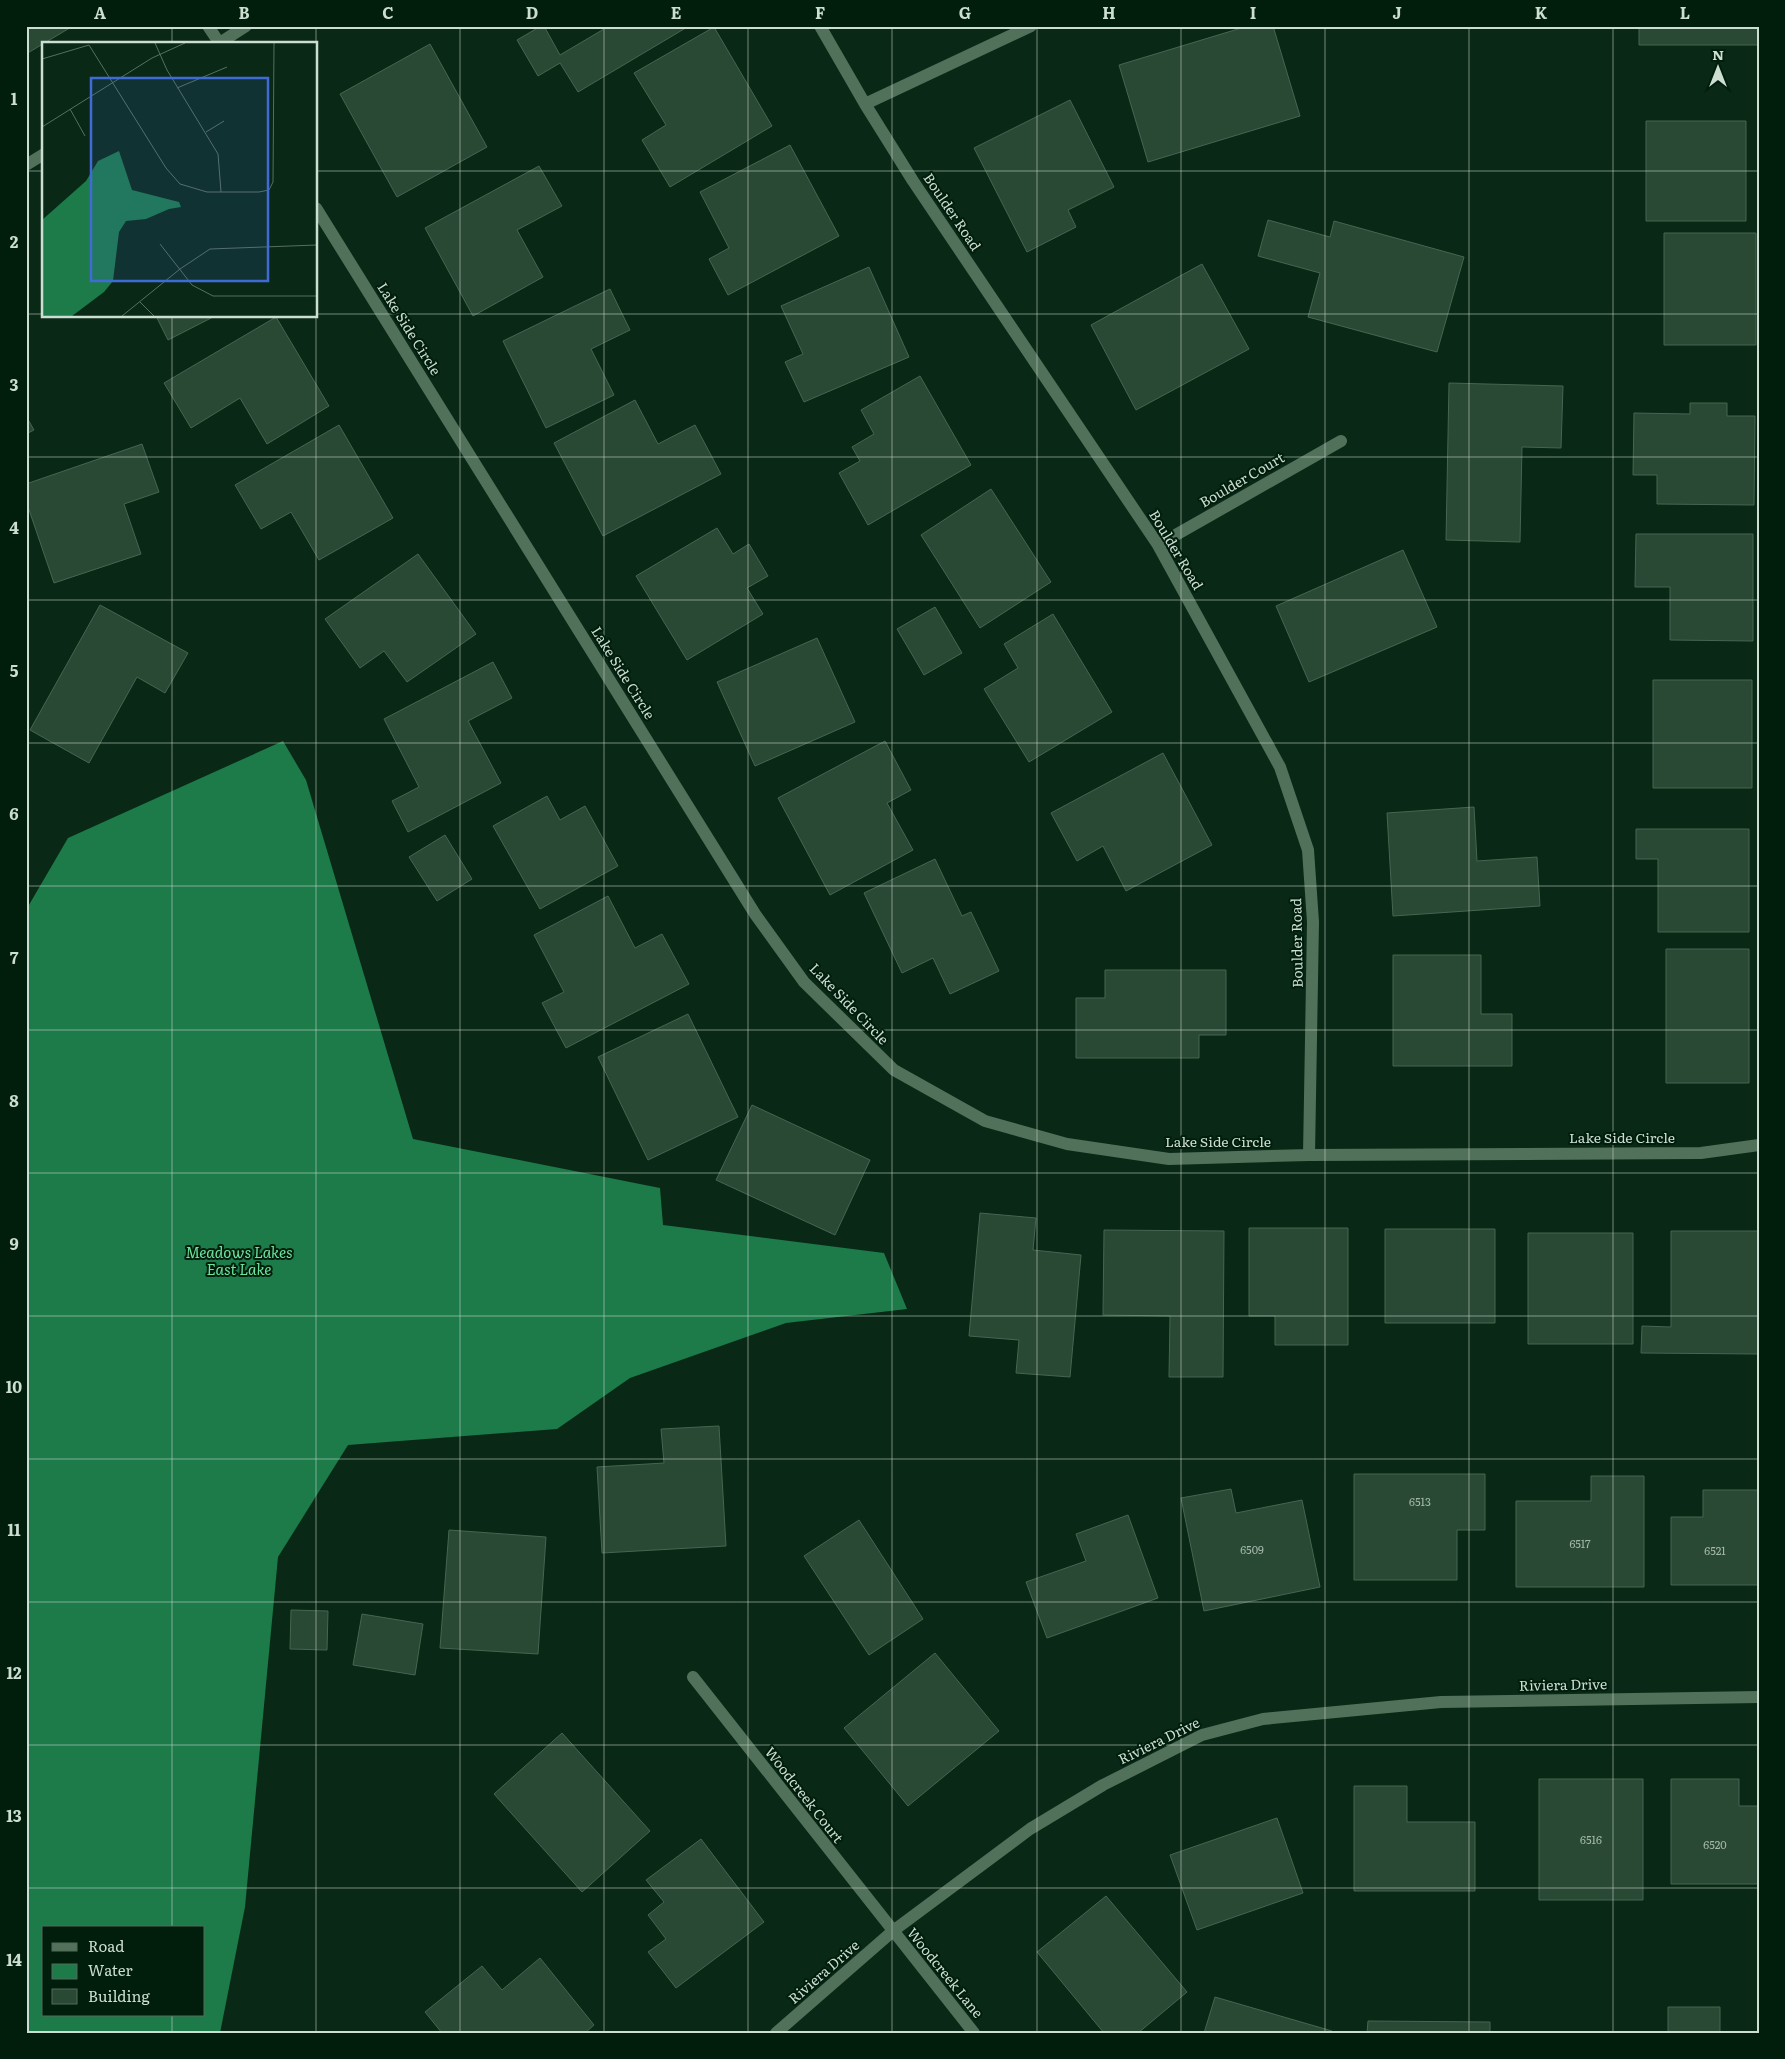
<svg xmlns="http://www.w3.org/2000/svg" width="1785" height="2059" font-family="Literata,serif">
<rect width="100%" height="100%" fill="#092816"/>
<path fill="#1c7b49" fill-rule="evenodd" d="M 283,741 L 306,780 L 413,1139 L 660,1188 L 663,1225 L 884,1253 L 907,1309 L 786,1323 L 630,1378 L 557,1429 L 348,1445 L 278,1557 L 245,1907 L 220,2033 L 26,2033 L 26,910 L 68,838 ZM 44,1928 L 204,1928 L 204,2015 L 44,2015 Z"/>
<path fill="#2a4935" stroke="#476651" d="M 26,26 L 73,26 L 26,54 Z
M 541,26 L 544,26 L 560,55 L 609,26 L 689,26 L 578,92 L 560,63 L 538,76 L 517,40 Z
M 1248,26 L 1273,26 L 1300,116 L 1148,162 L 1119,65 Z
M 1639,26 L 1759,26 L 1759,45 L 1639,45 Z
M 714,27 L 772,126 L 670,187 L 642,140 L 666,125 L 634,73 Z
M 430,44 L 487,147 L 397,197 L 340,94 Z
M 1070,100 L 1114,187 L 1068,210 L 1076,227 L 1027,252 L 974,148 Z
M 1646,121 L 1746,121 L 1746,221 L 1646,221 Z
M 790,145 L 839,236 L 728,295 L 709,259 L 729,248 L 700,192 Z
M 539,166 L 562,206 L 517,230 L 543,277 L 473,316 L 425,228 Z
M 1268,220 L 1330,237 L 1334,221 L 1464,257 L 1437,352 L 1308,317 L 1320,273 L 1258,256 Z
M 1664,233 L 1756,233 L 1756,345 L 1664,345 Z
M 1202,264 L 1249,349 L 1136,410 L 1091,325 Z
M 869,267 L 909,357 L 804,402 L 785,362 L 803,354 L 781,306 Z
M 610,289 L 630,330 L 591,349 L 614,395 L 546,428 L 503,341 Z
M 156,316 L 215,316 L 168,340 Z
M 276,317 L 329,406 L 267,444 L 240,398 L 191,428 L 164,383 Z
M 920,376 L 971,465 L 868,525 L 839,473 L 860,461 L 852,447 L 874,434 L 861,410 Z
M 1449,383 L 1563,386 L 1561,448 L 1522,447 L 1520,542 L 1446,540 Z
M 635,400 L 658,444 L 695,425 L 721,474 L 603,536 L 554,443 Z
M 1690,403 L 1727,403 L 1727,416 L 1755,416 L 1754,505 L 1657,504 L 1657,475 L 1633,475 L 1634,413 L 1690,414 Z
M 26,416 L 34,430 L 26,434 Z
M 339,425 L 393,518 L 319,560 L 291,512 L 261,529 L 235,485 Z
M 142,444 L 159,492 L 124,504 L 141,554 L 54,583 L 26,501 L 26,484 Z
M 991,489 L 1051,582 L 980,628 L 921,535 Z
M 717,528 L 733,554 L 749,544 L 768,576 L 747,588 L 763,614 L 687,660 L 636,576 Z
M 1636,534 L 1753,534 L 1753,641 L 1670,640 L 1670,587 L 1635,587 Z
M 1403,550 L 1437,627 L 1309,682 L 1276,606 Z
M 418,554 L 476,634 L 407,682 L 384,651 L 360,668 L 325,619 Z
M 100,605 L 188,653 L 165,693 L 137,677 L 89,763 L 30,730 Z
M 935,607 L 962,653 L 924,675 L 897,629 Z
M 1053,614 L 1112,712 L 1029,762 L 984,689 L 1018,668 L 1004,644 Z
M 817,638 L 855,722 L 755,766 L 717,682 Z
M 493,662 L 512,698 L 468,721 L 501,783 L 408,832 L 392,801 L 419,787 L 384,719 Z
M 1653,680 L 1752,680 L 1752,788 L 1653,788 Z
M 885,741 L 911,790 L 887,803 L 913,850 L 830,895 L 778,798 Z
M 1163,753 L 1212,845 L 1126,891 L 1103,846 L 1077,861 L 1051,813 Z
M 547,796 L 560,820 L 585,806 L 618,866 L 540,909 L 493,826 Z
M 1474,807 L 1477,861 L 1537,857 L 1540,906 L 1393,916 L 1387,813 Z
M 1636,829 L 1749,829 L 1749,932 L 1658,932 L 1658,859 L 1636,859 Z
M 445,835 L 472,879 L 437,901 L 409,857 Z
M 935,859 L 962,916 L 971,912 L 999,971 L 950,994 L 933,958 L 902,973 L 864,893 Z
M 608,896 L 635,948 L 662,934 L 689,984 L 566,1048 L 542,1003 L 564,992 L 534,935 Z
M 1666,949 L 1749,949 L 1749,1083 L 1666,1083 Z
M 1393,955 L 1481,955 L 1481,1014 L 1512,1014 L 1512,1066 L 1393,1066 Z
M 1105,970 L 1226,970 L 1226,1035 L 1199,1035 L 1199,1058 L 1076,1058 L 1076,998 L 1105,998 Z
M 688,1014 L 738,1117 L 648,1160 L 598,1057 Z
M 752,1105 L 870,1160 L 835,1235 L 716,1180 Z
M 980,1213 L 1036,1218 L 1033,1250 L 1081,1255 L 1070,1377 L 1016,1373 L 1019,1340 L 969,1336 Z
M 1249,1228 L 1348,1228 L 1348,1345 L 1275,1345 L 1275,1316 L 1249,1316 Z
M 1385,1229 L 1495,1229 L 1495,1323 L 1385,1323 Z
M 1104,1230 L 1224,1231 L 1223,1377 L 1169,1377 L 1170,1316 L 1103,1315 Z
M 1671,1231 L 1759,1231 L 1759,1354 L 1641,1353 L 1642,1326 L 1671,1327 Z
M 1528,1233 L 1633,1233 L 1633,1344 L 1528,1344 Z
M 719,1426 L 726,1546 L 602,1553 L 597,1467 L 664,1463 L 661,1429 Z
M 1354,1474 L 1485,1474 L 1485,1530 L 1457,1530 L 1457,1580 L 1354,1580 Z
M 1591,1476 L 1644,1476 L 1644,1587 L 1516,1587 L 1516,1501 L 1591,1501 Z
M 1231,1489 L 1236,1513 L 1302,1500 L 1320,1587 L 1204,1611 L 1181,1498 Z
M 1703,1490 L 1759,1490 L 1759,1585 L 1671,1585 L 1671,1517 L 1703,1517 Z
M 1128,1515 L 1158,1598 L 1047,1638 L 1026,1582 L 1086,1561 L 1076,1534 Z
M 859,1520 L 923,1619 L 869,1655 L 804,1556 Z
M 449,1530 L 546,1537 L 538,1654 L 440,1648 Z
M 291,1610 L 328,1611 L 327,1650 L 290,1649 Z
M 362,1614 L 423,1624 L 415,1675 L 353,1665 Z
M 935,1653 L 999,1731 L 908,1806 L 844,1728 Z
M 562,1733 L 650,1831 L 582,1892 L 494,1794 Z
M 1539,1779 L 1643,1779 L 1643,1900 L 1539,1900 Z
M 1671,1779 L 1739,1779 L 1739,1806 L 1759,1806 L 1759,1884 L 1671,1884 Z
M 1354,1786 L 1407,1786 L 1407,1822 L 1475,1822 L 1475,1891 L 1354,1891 Z
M 1277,1818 L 1303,1893 L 1197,1930 L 1170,1855 Z
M 701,1839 L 764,1922 L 676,1988 L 648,1952 L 666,1939 L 648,1915 L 664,1902 L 646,1880 Z
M 1106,1896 L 1187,1992 L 1138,2033 L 1104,2033 L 1037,1952 Z
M 540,1958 L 594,2025 L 585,2033 L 442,2033 L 425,2012 L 482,1966 L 502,1990 Z
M 1215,1997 L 1332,2031 L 1332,2033 L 1204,2033 Z
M 1668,2007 L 1720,2007 L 1720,2033 L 1668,2033 Z
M 1368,2021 L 1490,2022 L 1490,2033 L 1367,2033 Z"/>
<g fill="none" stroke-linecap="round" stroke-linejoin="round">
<path stroke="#51715b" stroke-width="12" d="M 208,26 L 220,44
M 820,26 L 865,104 L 913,181 L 1158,545 L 1280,767 L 1308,850 L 1313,922 L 1309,1155
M 865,104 L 1031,26
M 316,208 L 755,914 L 804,982 L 894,1070 L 985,1121 L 1067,1144 L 1169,1159 L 1309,1155 L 1701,1153 L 1759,1145
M 1158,545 L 1341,441
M 693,1677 L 974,2033
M 776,2033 L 893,1931 L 1030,1829 L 1103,1785 L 1202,1735 L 1263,1719 L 1441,1702 L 1759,1697"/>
<path stroke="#51715b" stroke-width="12" d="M 218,44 L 246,26
M 26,165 L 44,154"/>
</g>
<path fill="none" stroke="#ccddd1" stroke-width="1" stroke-opacity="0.55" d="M 172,26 L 172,44M 316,26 L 316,44M 460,26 L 460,2033M 604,26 L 604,2033M 748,26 L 748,2033M 892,26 L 892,2033M 1037,26 L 1037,2033M 1181,26 L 1181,2033M 1325,26 L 1325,2033M 1469,26 L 1469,2033M 1613,26 L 1613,2033M 26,171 L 44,171M 316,171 L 1759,171M 26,314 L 44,314M 316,314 L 1759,314M 172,316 L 172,1928M 316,316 L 316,2033M 26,457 L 1759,457M 26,600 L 1759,600M 26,743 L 1759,743M 26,886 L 1759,886M 26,1030 L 1759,1030M 26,1173 L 1759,1173M 26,1316 L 1759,1316M 26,1459 L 1759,1459M 26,1602 L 1759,1602M 26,1745 L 1759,1745M 26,1888 L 1759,1888M 172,2015 L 172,2033"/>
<g text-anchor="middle" stroke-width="4" stroke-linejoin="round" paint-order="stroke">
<g font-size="11" fill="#a4b8aa">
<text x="1420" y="1506">6513</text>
<text x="1580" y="1548">6517</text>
<text x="1252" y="1554">6509</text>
<text x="1715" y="1555">6521</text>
<text x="1591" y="1844">6516</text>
<text x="1715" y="1849">6520</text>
</g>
<g font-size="14" fill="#ccddd1" stroke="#011e0d">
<text transform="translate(952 212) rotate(56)" y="5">Boulder Road</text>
<text transform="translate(409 329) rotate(58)" y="5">Lake Side Circle</text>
<text transform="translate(1242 480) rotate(-30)" y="5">Boulder Court</text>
<text transform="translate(1176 550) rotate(59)" y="5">Boulder Road</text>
<text transform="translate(623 673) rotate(58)" y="5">Lake Side Circle</text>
<text transform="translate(1297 943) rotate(-91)" y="5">Boulder Road</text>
<text transform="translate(849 1004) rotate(46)" y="5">Lake Side Circle</text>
<text x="1622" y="1143">Lake Side Circle</text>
<text x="1218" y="1147">Lake Side Circle</text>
<text transform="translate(1563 1685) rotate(-1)" y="5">Riviera Drive</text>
<text transform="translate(1159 1741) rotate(-26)" y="5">Riviera Drive</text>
<text transform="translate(804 1795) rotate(52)" y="5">Woodcreek Court</text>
<text transform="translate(824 1972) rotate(-41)" y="5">Riviera Drive</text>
<text transform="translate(945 1973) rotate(51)" y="5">Woodcreek Lane</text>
</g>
<g font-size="15" font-style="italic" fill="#6fe49e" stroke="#011e0d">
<text x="239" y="1258">Meadows Lakes<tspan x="239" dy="17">East Lake</tspan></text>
</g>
</g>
<g transform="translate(42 42)">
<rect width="275" height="275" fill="#092816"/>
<path d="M 77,109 L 90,148 L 137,160 L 139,165 L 127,167 L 104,177 L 84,179 L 77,190 L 71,239 L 62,250 L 30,274 L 0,274 L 0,178 L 44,139 L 56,119 Z" fill="#1c7b49"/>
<path fill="none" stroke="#577061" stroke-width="1" d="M 113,1 L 125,28 L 176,112 L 179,150M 0,17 L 47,3 L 124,126 L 138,142 L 165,150 L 217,150 L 227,148 L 231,140 L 232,1M 135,46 L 185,25M 28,67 L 43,94M 0,85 L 110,16 L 143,1M 164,90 L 182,79M 118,202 L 150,243 L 171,254 L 275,254M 98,260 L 112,274M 80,274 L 138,227 L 168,207 L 275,203"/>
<path fill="#406bd7" fill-opacity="0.15" stroke="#406bd7" stroke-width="2.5" d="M 49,36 L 226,36 L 226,239 L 49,239 Z"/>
<rect width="275" height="275" fill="none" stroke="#ccddd1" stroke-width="2.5"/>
</g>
<rect width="1785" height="2059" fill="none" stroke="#011e0d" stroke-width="55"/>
<rect x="42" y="1926" width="162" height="90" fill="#011e0d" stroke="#526a5b"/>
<rect x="52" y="1943" width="25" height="8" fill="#51715b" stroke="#526a5b"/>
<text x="88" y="1952" font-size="15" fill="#ccddd1">Road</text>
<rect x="52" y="1964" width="25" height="15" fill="#1c7b49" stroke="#526a5b"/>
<text x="88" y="1976" font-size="15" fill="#ccddd1">Water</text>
<rect x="52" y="1989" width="25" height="15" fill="#2a4935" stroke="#526a5b"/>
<text x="88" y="2002" font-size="15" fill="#ccddd1">Building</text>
<g transform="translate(1718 68)" stroke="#011e0d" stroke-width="4" paint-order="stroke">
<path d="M0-4L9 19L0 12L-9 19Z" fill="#ccddd1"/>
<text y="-8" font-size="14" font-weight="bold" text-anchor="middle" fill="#ccddd1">N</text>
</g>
<rect x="28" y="28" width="1730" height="2004" fill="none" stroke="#ccddd1" stroke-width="2"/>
<g font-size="16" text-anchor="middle" font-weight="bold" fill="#ccddd1">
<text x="100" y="19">A</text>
<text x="244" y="19">B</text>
<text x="388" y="19">C</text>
<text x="532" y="19">D</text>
<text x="676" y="19">E</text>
<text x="820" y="19">F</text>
<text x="965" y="19">G</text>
<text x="1109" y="19">H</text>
<text x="1253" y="19">I</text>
<text x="1397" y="19">J</text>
<text x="1541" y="19">K</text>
<text x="1685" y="19">L</text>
<text x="14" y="105">1</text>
<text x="14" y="248">2</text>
<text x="14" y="391">3</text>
<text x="14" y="534">4</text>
<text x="14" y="677">5</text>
<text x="14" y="820">6</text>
<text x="14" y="964">7</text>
<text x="14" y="1107">8</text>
<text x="14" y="1250">9</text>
<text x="14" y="1393">10</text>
<text x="14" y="1536">11</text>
<text x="14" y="1679">12</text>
<text x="14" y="1822">13</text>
<text x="14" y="1966">14</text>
</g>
</svg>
